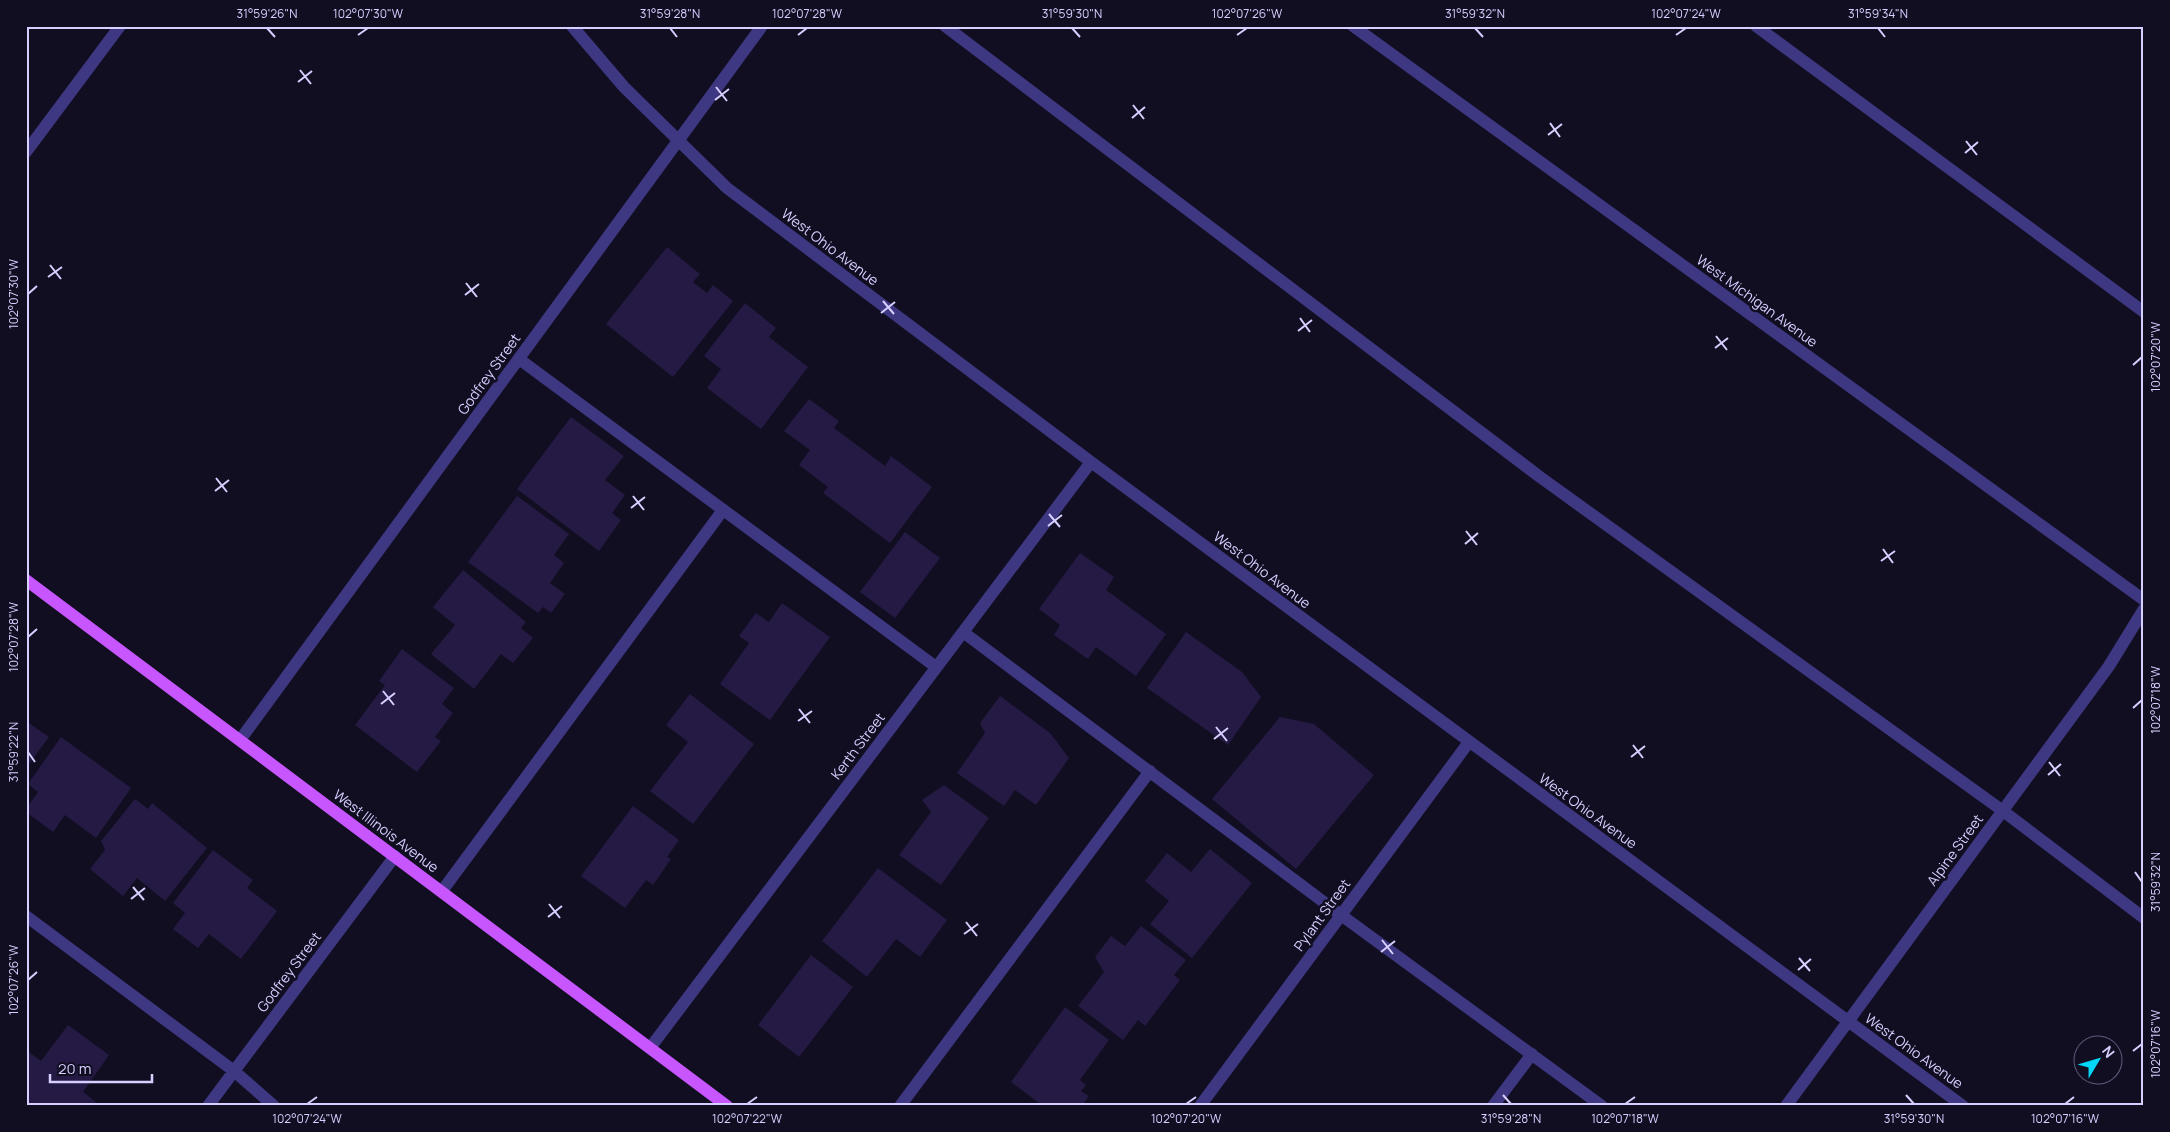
<svg xmlns="http://www.w3.org/2000/svg" width="2170" height="1132" font-family="Manrope,sans-serif">
<rect width="100%" height="100%" fill="#120e22"/>
<path fill="#241a43" d="M 667,247 L 700,274 L 693,282 L 707,293 L 713,285 L 733,301 L 673,377 L 606,324 Z
M 745,303 L 776,328 L 769,337 L 808,367 L 761,429 L 707,388 L 721,369 L 704,356 Z
M 809,399 L 839,421 L 834,428 L 885,466 L 891,456 L 932,487 L 890,543 L 823,493 L 828,487 L 799,465 L 810,450 L 784,431 Z
M 571,417 L 624,456 L 605,480 L 625,495 L 612,513 L 621,520 L 599,551 L 517,489 Z
M 517,496 L 569,534 L 554,555 L 564,563 L 550,583 L 565,594 L 551,613 L 543,607 L 538,613 L 468,562 Z
M 905,532 L 940,558 L 895,618 L 860,592 Z
M 1080,553 L 1114,577 L 1106,590 L 1166,634 L 1136,676 L 1096,647 L 1088,659 L 1054,635 L 1060,625 L 1039,609 Z
M 463,570 L 526,622 L 521,628 L 533,638 L 513,663 L 501,654 L 474,689 L 431,654 L 455,625 L 433,607 Z
M 782,603 L 830,637 L 770,720 L 720,684 L 749,643 L 739,636 L 756,613 L 769,622 Z
M 1186,632 L 1242,672 L 1261,697 L 1228,745 L 1147,688 Z
M 402,649 L 454,688 L 442,704 L 453,713 L 435,737 L 441,741 L 417,772 L 355,725 L 385,685 L 379,681 Z
M 690,694 L 754,744 L 693,824 L 650,791 L 688,742 L 666,725 Z
M 1000,696 L 1050,733 L 1069,758 L 1036,805 L 1015,790 L 1004,806 L 957,773 L 985,733 L 980,723 Z
M 1280,717 L 1314,724 L 1374,775 L 1296,869 L 1212,799 Z
M 26,721 L 49,737 L 26,768 Z
M 61,737 L 131,788 L 96,838 L 65,815 L 53,832 L 26,812 L 26,809 L 38,792 L 28,784 Z
M 944,785 L 989,818 L 941,885 L 899,855 L 931,812 L 922,800 Z
M 135,799 L 148,809 L 152,803 L 207,848 L 165,901 L 137,878 L 123,896 L 90,869 L 105,850 L 101,841 Z
M 633,806 L 679,840 L 667,857 L 671,859 L 653,885 L 646,880 L 625,908 L 581,876 Z
M 1210,849 L 1252,883 L 1192,958 L 1150,924 L 1169,901 L 1145,881 L 1167,853 L 1191,872 Z
M 213,850 L 253,880 L 247,888 L 277,911 L 241,959 L 209,934 L 198,948 L 173,929 L 185,913 L 173,903 Z
M 878,868 L 947,920 L 920,957 L 896,939 L 867,977 L 822,941 Z
M 1141,926 L 1186,960 L 1174,975 L 1180,980 L 1145,1026 L 1138,1020 L 1123,1040 L 1078,1006 L 1104,972 L 1095,957 L 1111,936 L 1125,946 Z
M 811,955 L 853,987 L 799,1057 L 758,1025 Z
M 1065,1007 L 1109,1040 L 1080,1080 L 1086,1085 L 1081,1091 L 1089,1096 L 1082,1106 L 1043,1106 L 1011,1082 Z
M 68,1025 L 109,1055 L 83,1092 L 101,1106 L 26,1106 L 26,1050 L 41,1061 Z"/>
<g fill="none" stroke-linecap="round" stroke-linejoin="round">
<path stroke="#3e3882" stroke-width="12" d="M 572,26 L 624,87 L 727,188 L 1091,462 L 1963,1106
M 945,26 L 1540,477 L 2003,811 L 2144,918
M 1353,26 L 2144,600
M 1756,26 L 2144,312
M 26,152 L 120,26
M 519,359 L 936,667
M 963,632 L 1341,915 L 1602,1106
M 240,740 L 762,26
M 442,891 L 723,510
M 26,916 L 234,1071 L 274,1106
M 650,1048 L 1091,462
M 208,1106 L 395,856
M 900,1106 L 1150,771
M 1200,1106 L 1469,742
M 1493,1106 L 1532,1054
M 1786,1106 L 2109,666 L 2144,609"/>
<path stroke="#c756ff" stroke-width="12" d="M 26,580 L 727,1106"/>
</g>
<path fill="none" stroke="#d6cfff" stroke-width="2" d="M 267,28 L 275,37M 670,28 L 677,37M 1072,28 L 1080,37M 1475,28 L 1483,37M 1878,28 L 1885,37M 358,35 L 368,28M 798,35 L 807,28M 1237,35 L 1247,28M 1676,35 L 1686,28M 300,70 L 311,84M 298,82 L 312,71M 716,87 L 727,101M 715,100 L 729,89M 1133,105 L 1144,119M 1132,118 L 1145,107M 1550,123 L 1560,137M 1548,135 L 1562,124M 1966,141 L 1977,155M 1965,153 L 1978,142M 50,265 L 61,279M 48,277 L 62,267M 466,283 L 477,297M 28,294 L 37,286M 465,295 L 479,284M 883,301 L 894,314M 881,313 L 895,302M 1300,318 L 1310,332M 1298,331 L 1312,320M 1716,336 L 1727,350M 1715,348 L 1728,338M 2133,365 L 2142,357M 216,478 L 227,492M 215,491 L 229,480M 633,496 L 644,510M 631,508 L 645,497M 1049,514 L 1060,527M 1048,526 L 1062,515M 1466,531 L 1477,545M 1465,544 L 1478,533M 1883,549 L 1893,563M 1881,561 L 1895,551M 28,637 L 37,629M 383,691 L 394,705M 381,704 L 395,693M 2133,708 L 2142,700M 799,709 L 810,723M 798,721 L 812,711M 1216,727 L 1227,741M 1214,739 L 1228,728M 1633,745 L 1643,758M 28,752 L 35,762M 1631,757 L 1645,746M 2049,762 L 2060,776M 2048,775 L 2061,764M 2135,872 L 2142,882M 133,887 L 144,900M 131,899 L 145,888M 549,904 L 560,918M 548,917 L 562,906M 966,922 L 977,936M 964,934 L 978,924M 1382,940 L 1393,954M 1381,952 L 1395,941M 1799,958 L 1810,971M 1798,970 L 1811,959M 28,980 L 37,972M 2133,1051 L 2142,1044M 1503,1095 L 1511,1104M 1906,1095 L 1914,1104M 307,1104 L 317,1097M 747,1104 L 757,1097M 1186,1104 L 1196,1097M 1625,1104 L 1635,1097M 2065,1104 L 2074,1097"/>
<g text-anchor="middle" stroke-width="5" stroke-linejoin="round" paint-order="stroke">
<g font-size="14" fill="#d6cfff" stroke="#120e22">
<text transform="translate(830 247) rotate(37)" y="5">West Ohio Avenue</text>
<text transform="translate(1757 301) rotate(36)" y="5">West Michigan Avenue</text>
<text transform="translate(489 374) rotate(-54)" y="5">Godfrey Street</text>
<text transform="translate(1262 570) rotate(37)" y="5">West Ohio Avenue</text>
<text transform="translate(858 746) rotate(-53)" y="5">Kerth Street</text>
<text transform="translate(1588 811) rotate(36)" y="5">West Ohio Avenue</text>
<text transform="translate(386 831) rotate(37)" y="5">West Illinois Avenue</text>
<text transform="translate(1955 850) rotate(-54)" y="5">Alpine Street</text>
<text transform="translate(1322 915) rotate(-54)" y="5">Pylant Street</text>
<text transform="translate(289 972) rotate(-53)" y="5">Godfrey Street</text>
<text transform="translate(1914 1051) rotate(36)" y="5">West Ohio Avenue</text>
</g>
</g>
<rect width="2170" height="1132" fill="none" stroke="#120e22" stroke-width="55"/>
<g transform="translate(2098 1060) rotate(52)"><circle r="24" fill="#120e22" stroke="#605b7a"/>
<path d="M0-4L9 19L0 12L-9 19Z" fill="#00d7fa"/>
<text y="-8" font-size="14" font-weight="bold" text-anchor="middle" fill="#d6cfff">N</text>
</g>
<path d="M50 1074v8h102v-8" fill="none" stroke="#d6cfff" stroke-width="2.5"/>
<text x="58" y="1074" font-size="15" fill="#d6cfff" stroke="#120e22" stroke-width="4" paint-order="stroke">20 m</text>
<rect x="28" y="28" width="2114" height="1076" fill="none" stroke="#d6cfff" stroke-width="2"/>
<g font-size="12" text-anchor="middle" fill="#d6cfff">
<text x="267" y="18">31°59'26"N</text>
<text x="368" y="18">102°07'30"W</text>
<text x="670" y="18">31°59'28"N</text>
<text x="807" y="18">102°07'28"W</text>
<text x="1072" y="18">31°59'30"N</text>
<text x="1247" y="18">102°07'26"W</text>
<text x="1475" y="18">31°59'32"N</text>
<text x="1686" y="18">102°07'24"W</text>
<text x="1878" y="18">31°59'34"N</text>
<text transform="translate(14 294) rotate(-90)" y="4">102°07'30"W</text>
<text transform="translate(2156 357) rotate(-90)" y="4">102°07'20"W</text>
<text transform="translate(14 637) rotate(-90)" y="4">102°07'28"W</text>
<text transform="translate(2156 700) rotate(-90)" y="4">102°07'18"W</text>
<text transform="translate(14 752) rotate(-90)" y="4">31°59'22"N</text>
<text transform="translate(2156 882) rotate(-90)" y="4">31°59'32"N</text>
<text transform="translate(14 980) rotate(-90)" y="4">102°07'26"W</text>
<text transform="translate(2156 1044) rotate(-90)" y="4">102°07'16"W</text>
<text x="307" y="1123">102°07'24"W</text>
<text x="747" y="1123">102°07'22"W</text>
<text x="1186" y="1123">102°07'20"W</text>
<text x="1511" y="1123">31°59'28"N</text>
<text x="1625" y="1123">102°07'18"W</text>
<text x="1914" y="1123">31°59'30"N</text>
<text x="2065" y="1123">102°07'16"W</text>
</g>
</svg>
